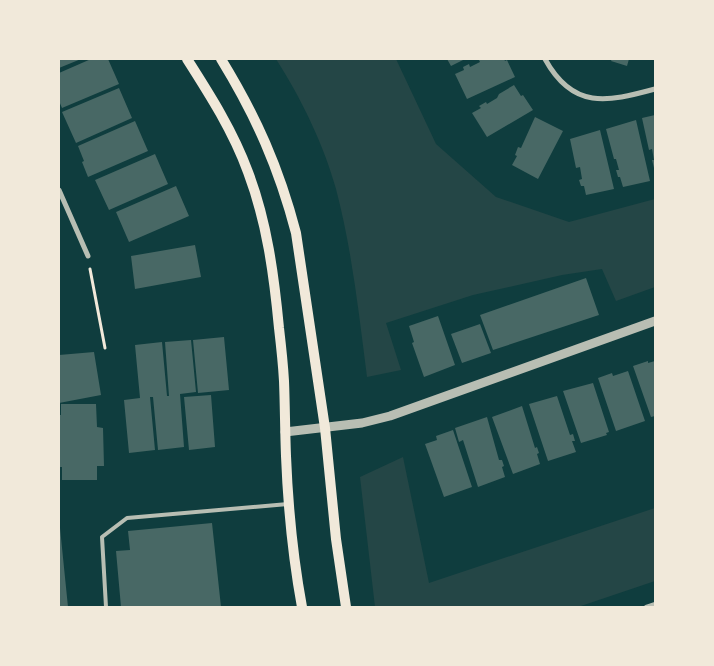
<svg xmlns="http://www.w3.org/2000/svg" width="714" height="666" font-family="Figtree,sans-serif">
<rect width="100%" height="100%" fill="#0f3d3e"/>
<path fill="#244646" d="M 276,59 L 396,59 L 436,144 L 496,197 L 569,222 L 655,199 L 655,287 L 616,301 L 602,269 L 562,275 L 473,295 L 386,323 L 401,370 L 367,377 C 359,314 352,250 336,189 C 324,145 301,98 276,59 Z
M 403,457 L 429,583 L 655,508 L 655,581 L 578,607 L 375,607 L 360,477 Z"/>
<path fill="#486865" d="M 59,59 L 81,59 L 59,68 Z
M 91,59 L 108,59 L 119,84 L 62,108 L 59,101 L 59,73 Z
M 447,59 L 465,59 L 451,66 Z
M 482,59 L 504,59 L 505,61 L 507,60 L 515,77 L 467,99 L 455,74 L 464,70 L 463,67 L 469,64 L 470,67 L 480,62 L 479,60 Z
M 612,59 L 629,59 L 627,66 L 611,61 Z
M 514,85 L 521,96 L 523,95 L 533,110 L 487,137 L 472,113 L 481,108 L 479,106 L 486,102 L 487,104 L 497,98 L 499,94 Z
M 119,88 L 132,118 L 76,143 L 62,112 Z
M 655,115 L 655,167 L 654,168 L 652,160 L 654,160 L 652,149 L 649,150 L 642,118 Z
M 535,117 L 563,131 L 538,179 L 512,165 L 517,156 L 515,155 L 518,147 L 521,148 Z
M 636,120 L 650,181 L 623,187 L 620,177 L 618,177 L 616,170 L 619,170 L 616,159 L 614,159 L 606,129 Z
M 135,121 L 148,151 L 88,177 L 82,162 L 84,161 L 78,146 Z
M 600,130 L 614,189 L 586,195 L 584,186 L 581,186 L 579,180 L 582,179 L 580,167 L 576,168 L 570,139 Z
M 155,154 L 168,184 L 109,210 L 95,180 Z
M 176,186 L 189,216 L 129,242 L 116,212 Z
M 195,245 L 201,277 L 135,289 L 131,256 Z
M 586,278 L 599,315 L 493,350 L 480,315 Z
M 438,316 L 455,365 L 424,377 L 412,343 L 414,342 L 409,326 Z
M 480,324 L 491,353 L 462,363 L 451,334 Z
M 224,337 L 229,390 L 198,393 L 193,340 Z
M 191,340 L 196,392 L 180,394 L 184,447 L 158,450 L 153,397 L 150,397 L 155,450 L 129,453 L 124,400 L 140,398 L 135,345 L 162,342 L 167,396 L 169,396 L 165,342 Z
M 94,352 L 101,395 L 59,403 L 59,355 Z
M 648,361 L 648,363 L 655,361 L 655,416 L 651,417 L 633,366 Z
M 628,371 L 645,421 L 616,431 L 598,378 L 612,373 L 613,376 Z
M 593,383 L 609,432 L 606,433 L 607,435 L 581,443 L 563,391 Z
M 211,395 L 215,447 L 189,450 L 184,397 Z
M 557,396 L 570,435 L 573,434 L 575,441 L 572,441 L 576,452 L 548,461 L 529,404 Z
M 61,404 L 96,404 L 97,427 L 103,428 L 104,466 L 97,466 L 97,480 L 62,480 L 62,467 L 59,467 L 59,415 L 61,415 Z
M 522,406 L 535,448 L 537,447 L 539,453 L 537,454 L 540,464 L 513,474 L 492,417 Z
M 487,417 L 499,460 L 502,460 L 504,466 L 502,467 L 505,477 L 478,487 L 463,440 L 459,442 L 455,428 Z
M 453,430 L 472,487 L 444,497 L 425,444 L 437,440 L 436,436 Z
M 212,523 L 221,607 L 121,607 L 116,551 L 130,550 L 128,531 Z
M 59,528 L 60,528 L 68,607 L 59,607 Z"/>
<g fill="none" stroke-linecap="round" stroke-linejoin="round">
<path stroke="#f1e9da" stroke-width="3" d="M 90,269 L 105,348"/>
<path stroke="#b8beb3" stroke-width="4" d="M 106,607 L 102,537 L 127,518 L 288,504
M 646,607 L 655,604"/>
<path stroke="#b8beb3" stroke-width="5" d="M 545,59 C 573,110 607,102 655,89
M 59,190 L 88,256"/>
<path stroke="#b8beb3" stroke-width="9" d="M 285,432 L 362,423 L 390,416 L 655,321"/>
<path stroke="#f1e9da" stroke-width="10" d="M 187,59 C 210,95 233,131 248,172 C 267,222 274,275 279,328 C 281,345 283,363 284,381 C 285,406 285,431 286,456 C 288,506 293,558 302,607
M 221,59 C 256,116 279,168 296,233 L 325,428 L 336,539 L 346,607"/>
</g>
<rect width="714" height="666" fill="none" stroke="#f1e9da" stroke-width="120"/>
</svg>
